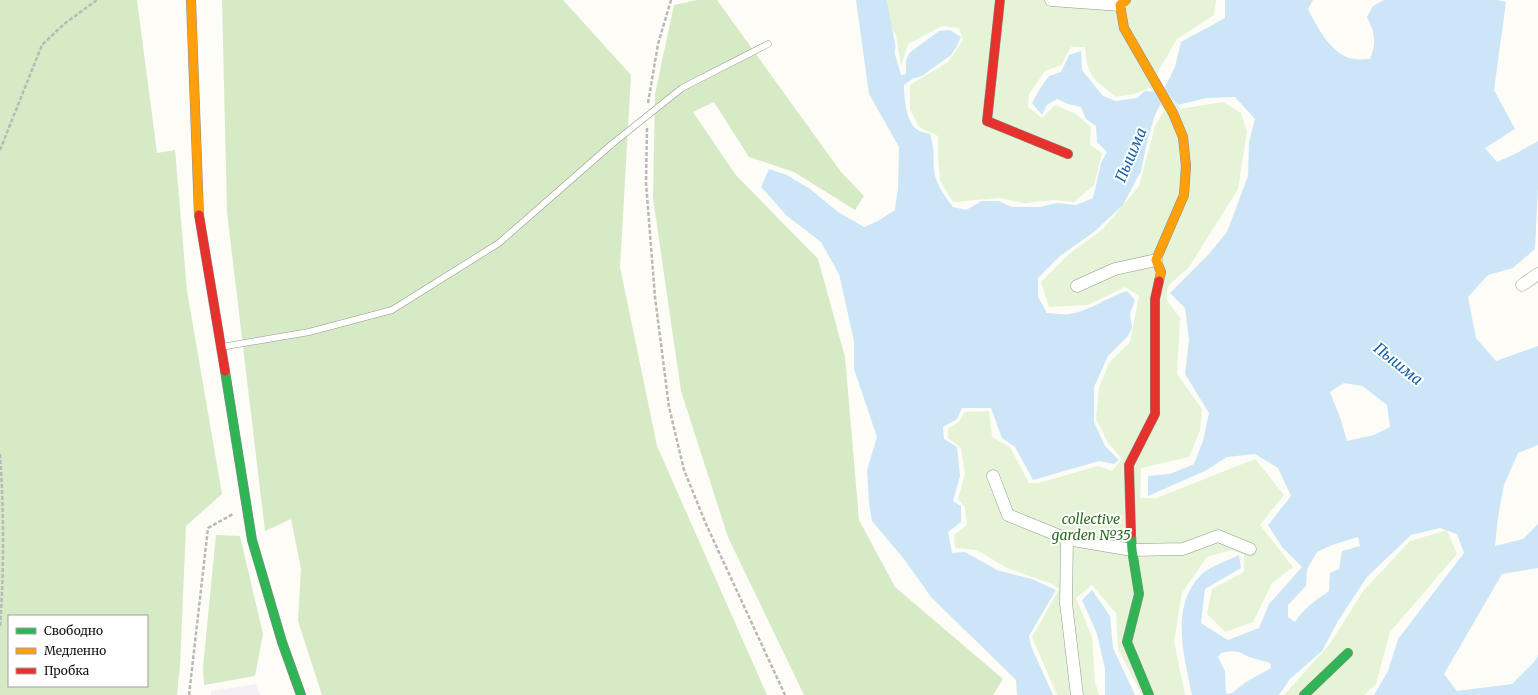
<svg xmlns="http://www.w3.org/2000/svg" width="1538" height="695" font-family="Merriweather,serif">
<rect width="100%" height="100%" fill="#fdfcf7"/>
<path fill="#f5f0f3" d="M 256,684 L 260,695 L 211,695 L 211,691 Z"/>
<path fill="#e5f3d7" d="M 880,0 L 1216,0 L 1214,15 L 1177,39 L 1156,75 L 1180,109 L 1223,102 L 1241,113 L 1247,131 L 1238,189 L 1189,267 L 1168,286 L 1166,299 L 1180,318 L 1177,374 L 1202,409 L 1200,430 L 1189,457 L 1141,468 L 1140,498 L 1157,498 L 1255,459 L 1284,495 L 1260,525 L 1293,567 L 1272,583 L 1253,622 L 1225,632 L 1207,614 L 1212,589 L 1244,572 L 1244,555 L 1232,550 L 1207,557 L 1182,593 L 1174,641 L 1185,695 L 1142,695 L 1118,649 L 1116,613 L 1092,585 L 1076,598 L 1092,637 L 1095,682 L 1099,695 L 1057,695 L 1032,637 L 1059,589 L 1052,584 L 1007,568 L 977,550 L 955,548 L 954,535 L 967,525 L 965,507 L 958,499 L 965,474 L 961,448 L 948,438 L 948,429 L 959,422 L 965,412 L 989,411 L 992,437 L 1010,447 L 1029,483 L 1038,483 L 1098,466 L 1112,471 L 1122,459 L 1108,443 L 1096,419 L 1099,388 L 1109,363 L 1130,342 L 1139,296 L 1125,287 L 1088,305 L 1049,307 L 1041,282 L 1069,254 L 1103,229 L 1139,186 L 1155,126 L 1164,111 L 1150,88 L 1134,94 L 1116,97 C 1094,79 1087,77 1085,47 L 1071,47 L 1061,65 L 1045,71 L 1029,94 L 1028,107 L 1042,118 L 1055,105 L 1076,114 L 1091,127 L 1090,145 L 1102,153 L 1094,185 L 1074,202 L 1053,200 L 1024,203 L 1000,198 L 953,202 L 940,180 L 938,158 L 938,136 L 919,127 L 910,109 L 910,85 L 948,62 L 963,40 L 959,28 L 942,26 L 908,44 L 901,66 L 896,35 L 880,9 Z
M 1447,530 L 1457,554 L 1390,632 L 1376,684 L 1364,695 L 1284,695 L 1329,645 L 1364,590 L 1410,541 Z"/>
<path fill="#d5eac5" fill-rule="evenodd" d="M 0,0 L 137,0 L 157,153 L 175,150 L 187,291 L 222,494 L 186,526 L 180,665 L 177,695 L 0,695 ZM 9,616 L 147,616 L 147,686 L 9,686 Z
M 222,0 L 563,0 L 631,75 L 620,267 L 657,446 L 767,695 L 322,695 L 298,621 L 301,569 L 291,519 L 265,531 L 227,212 Z
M 697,0 L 717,0 L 841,172 L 864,196 L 855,210 L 794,172 L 749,157 L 714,102 L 693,112 L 735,174 L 818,259 L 845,357 L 859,520 L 895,587 L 1003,679 L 993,695 L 804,695 L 728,537 L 681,391 L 653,198 L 655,94 L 674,5 Z
M 216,535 L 240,536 L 263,634 L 255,676 L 204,685 L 203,667 Z"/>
<path fill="#cde6f7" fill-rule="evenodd" d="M 856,0 L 875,0 L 876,14 L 885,25 L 892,37 L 894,51 L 901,75 L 906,74 L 906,61 L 909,53 L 939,31 L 950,30 L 961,37 L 956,48 L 951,55 L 922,76 L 912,79 L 904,85 C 904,98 906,119 915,128 C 918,131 926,133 930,134 C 935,150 933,156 934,171 C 936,184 945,197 953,207 L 966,210 L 982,201 L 999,201 L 1012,207 L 1040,207 L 1057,203 L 1076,205 L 1093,198 L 1101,163 L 1107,152 L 1097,142 L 1096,126 L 1086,119 L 1081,107 L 1068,104 L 1057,99 L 1047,105 L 1042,115 L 1032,103 L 1041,87 L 1049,76 L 1061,72 L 1069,55 L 1081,51 L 1082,70 L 1103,96 L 1116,101 L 1137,98 L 1145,91 L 1156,92 L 1161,103 L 1155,115 L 1148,138 L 1141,171 L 1123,205 L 1094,232 L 1060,256 L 1038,278 L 1038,297 L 1047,313 C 1053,313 1062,315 1069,314 C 1090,311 1107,297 1127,291 L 1135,300 L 1130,314 L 1132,328 L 1128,336 L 1108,356 L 1094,387 L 1094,422 L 1105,446 L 1119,460 L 1114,464 L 1099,461 L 1033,480 L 1015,447 L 1002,438 L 991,408 L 962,408 L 957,419 L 943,427 L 944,439 L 957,447 L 960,476 L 953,501 L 961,506 L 961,522 L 948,532 L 952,553 L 965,552 L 997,570 L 1032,579 L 1056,590 L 1029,636 L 1031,646 L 1053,695 L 1017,695 L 1016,680 L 931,597 L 904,559 L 872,521 L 869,503 L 867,470 L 877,437 L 854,369 L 854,341 L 839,274 L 821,242 L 787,216 L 761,187 L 769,169 L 787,175 L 810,189 L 838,212 L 864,227 L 878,221 L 895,210 L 898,188 L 899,147 L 869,94 Z
M 1225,0 L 1313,0 L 1308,9 C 1317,27 1332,56 1354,59 C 1359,60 1365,59 1370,59 C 1377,41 1375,34 1367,17 L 1373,6 L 1384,0 L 1497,0 L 1506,2 L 1494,90 L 1515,129 L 1485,148 L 1497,162 L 1517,153 L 1538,141 L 1538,188 L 1535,249 L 1513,268 L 1488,275 L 1468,297 L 1476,338 L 1496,361 L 1538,346 L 1538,445 L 1518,453 L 1504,485 L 1498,517 L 1495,546 L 1523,539 L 1538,524 L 1538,568 L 1502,574 L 1444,674 L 1457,691 L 1512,684 L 1535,661 L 1538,655 L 1538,695 L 1374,695 L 1388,671 L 1398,639 L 1464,553 L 1457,534 L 1440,528 L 1411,535 L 1367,577 L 1338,621 L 1322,651 L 1290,679 L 1279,695 L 1192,695 C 1184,656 1169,604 1203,573 C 1211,566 1229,560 1239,555 L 1241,568 L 1205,589 L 1201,623 L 1228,640 L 1259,628 L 1269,604 L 1302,567 L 1282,547 L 1268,525 L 1291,496 L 1278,468 L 1255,454 L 1227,457 L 1205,471 L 1148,496 L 1148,476 L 1170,474 L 1194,464 L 1203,441 L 1209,413 L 1185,374 L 1189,340 L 1185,308 L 1170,293 L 1208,255 L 1227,232 L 1248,176 L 1249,143 L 1255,119 L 1235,97 L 1207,98 L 1178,105 L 1164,89 L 1175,67 L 1181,42 L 1225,18 ZM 1344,383 L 1362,386 L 1387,405 L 1390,427 L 1374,435 L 1347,441 L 1341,420 L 1330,392 ZM 1358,537 L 1360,546 L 1342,551 L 1339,569 L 1330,573 L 1329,591 C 1316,600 1303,609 1295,622 L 1288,617 L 1288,605 L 1306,586 L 1307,569 L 1317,552 L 1332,545 ZM 1232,651 L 1239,652 L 1249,657 L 1270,663 L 1271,668 L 1246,682 L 1232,693 L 1226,694 L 1225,671 L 1218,657 L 1221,653 Z
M 1092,590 L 1110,616 L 1113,648 L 1135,695 L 1105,695 L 1105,669 L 1097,634 L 1082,600 Z"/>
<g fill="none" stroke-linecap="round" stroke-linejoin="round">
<path stroke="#cde6f7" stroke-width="23" d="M 875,0 L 884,47"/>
<defs>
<path id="lane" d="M 221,347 L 309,332 L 392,310 L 499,243 L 612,144 L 682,88 L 768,44"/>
<path id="street" d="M 1051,0 L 1120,5
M 1522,285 L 1538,274
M 1077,286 L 1115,269 L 1156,260
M 993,476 L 1008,515 L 1067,539 L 1132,550 L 1183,549 L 1218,536 L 1250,549
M 1067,539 L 1066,603 L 1077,695"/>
<path id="fast" d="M 225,371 L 252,540 L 282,642 L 301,695
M 1131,534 L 1132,550 L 1139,594 L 1127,642 L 1149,695
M 1304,695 L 1348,653"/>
<path id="slow" d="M 191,0 L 199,215
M 1126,0 L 1120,5 L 1124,28 L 1173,113 L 1183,137 L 1186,166 L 1184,195 L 1156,260 L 1161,272 L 1159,281"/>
<path id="jam" d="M 1000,0 L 987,121 L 1068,154
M 199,215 L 225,371
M 1131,534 L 1129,465 L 1155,414 L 1155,299 L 1159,281"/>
</defs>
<use href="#lane" stroke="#979795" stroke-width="7"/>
<use href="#street" stroke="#979795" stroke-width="13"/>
<use href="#fast" stroke="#8e8d8b" stroke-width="10"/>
<use href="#slow" stroke="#8e8d8b" stroke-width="10"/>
<use href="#jam" stroke="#8e8d8b" stroke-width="10"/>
<path stroke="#b9b9b8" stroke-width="2.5" stroke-dasharray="4 2" stroke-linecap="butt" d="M 648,103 L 658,44 L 671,0
M 647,128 L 646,183 L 655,297 L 669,407 L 684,470 L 706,524 L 785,695
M 0,150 L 42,45 L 64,24 L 97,0
M 0,454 C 4,512 4,570 0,628
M 189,695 L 208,528 L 233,514"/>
<use href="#lane" stroke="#fffffe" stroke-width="6"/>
<use href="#street" stroke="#fffffe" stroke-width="12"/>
<use href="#fast" stroke="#30b455" stroke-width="9"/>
<use href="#slow" stroke="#ff9f0a" stroke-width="9"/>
<use href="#jam" stroke="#e5322d" stroke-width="9"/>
</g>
<g text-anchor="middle" stroke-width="4" stroke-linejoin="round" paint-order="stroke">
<g font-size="14" font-style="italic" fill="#2b6b1f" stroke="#fff">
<text x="1091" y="524">collective<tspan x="1091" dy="16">garden №35</tspan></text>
</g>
<g font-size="15" font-style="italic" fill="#1660a7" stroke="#fff">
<text transform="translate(1131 155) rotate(-67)" y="5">Пышма</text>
<text transform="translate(1398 364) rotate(39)" y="5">Пышма</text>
</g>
</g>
<rect x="8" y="615" width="140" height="72" fill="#ffffff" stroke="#a0a0a0"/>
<rect x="16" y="628" width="20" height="6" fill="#30b455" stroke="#a0a0a0"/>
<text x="44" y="635" font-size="12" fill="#111111">Свободно</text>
<rect x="16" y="648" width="20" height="6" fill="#ff9f0a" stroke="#a0a0a0"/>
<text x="44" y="655" font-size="12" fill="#111111">Медленно</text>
<rect x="16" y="668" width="20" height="6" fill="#e5322d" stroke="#a0a0a0"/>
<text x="44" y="675" font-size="12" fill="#111111">Пробка</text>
</svg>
